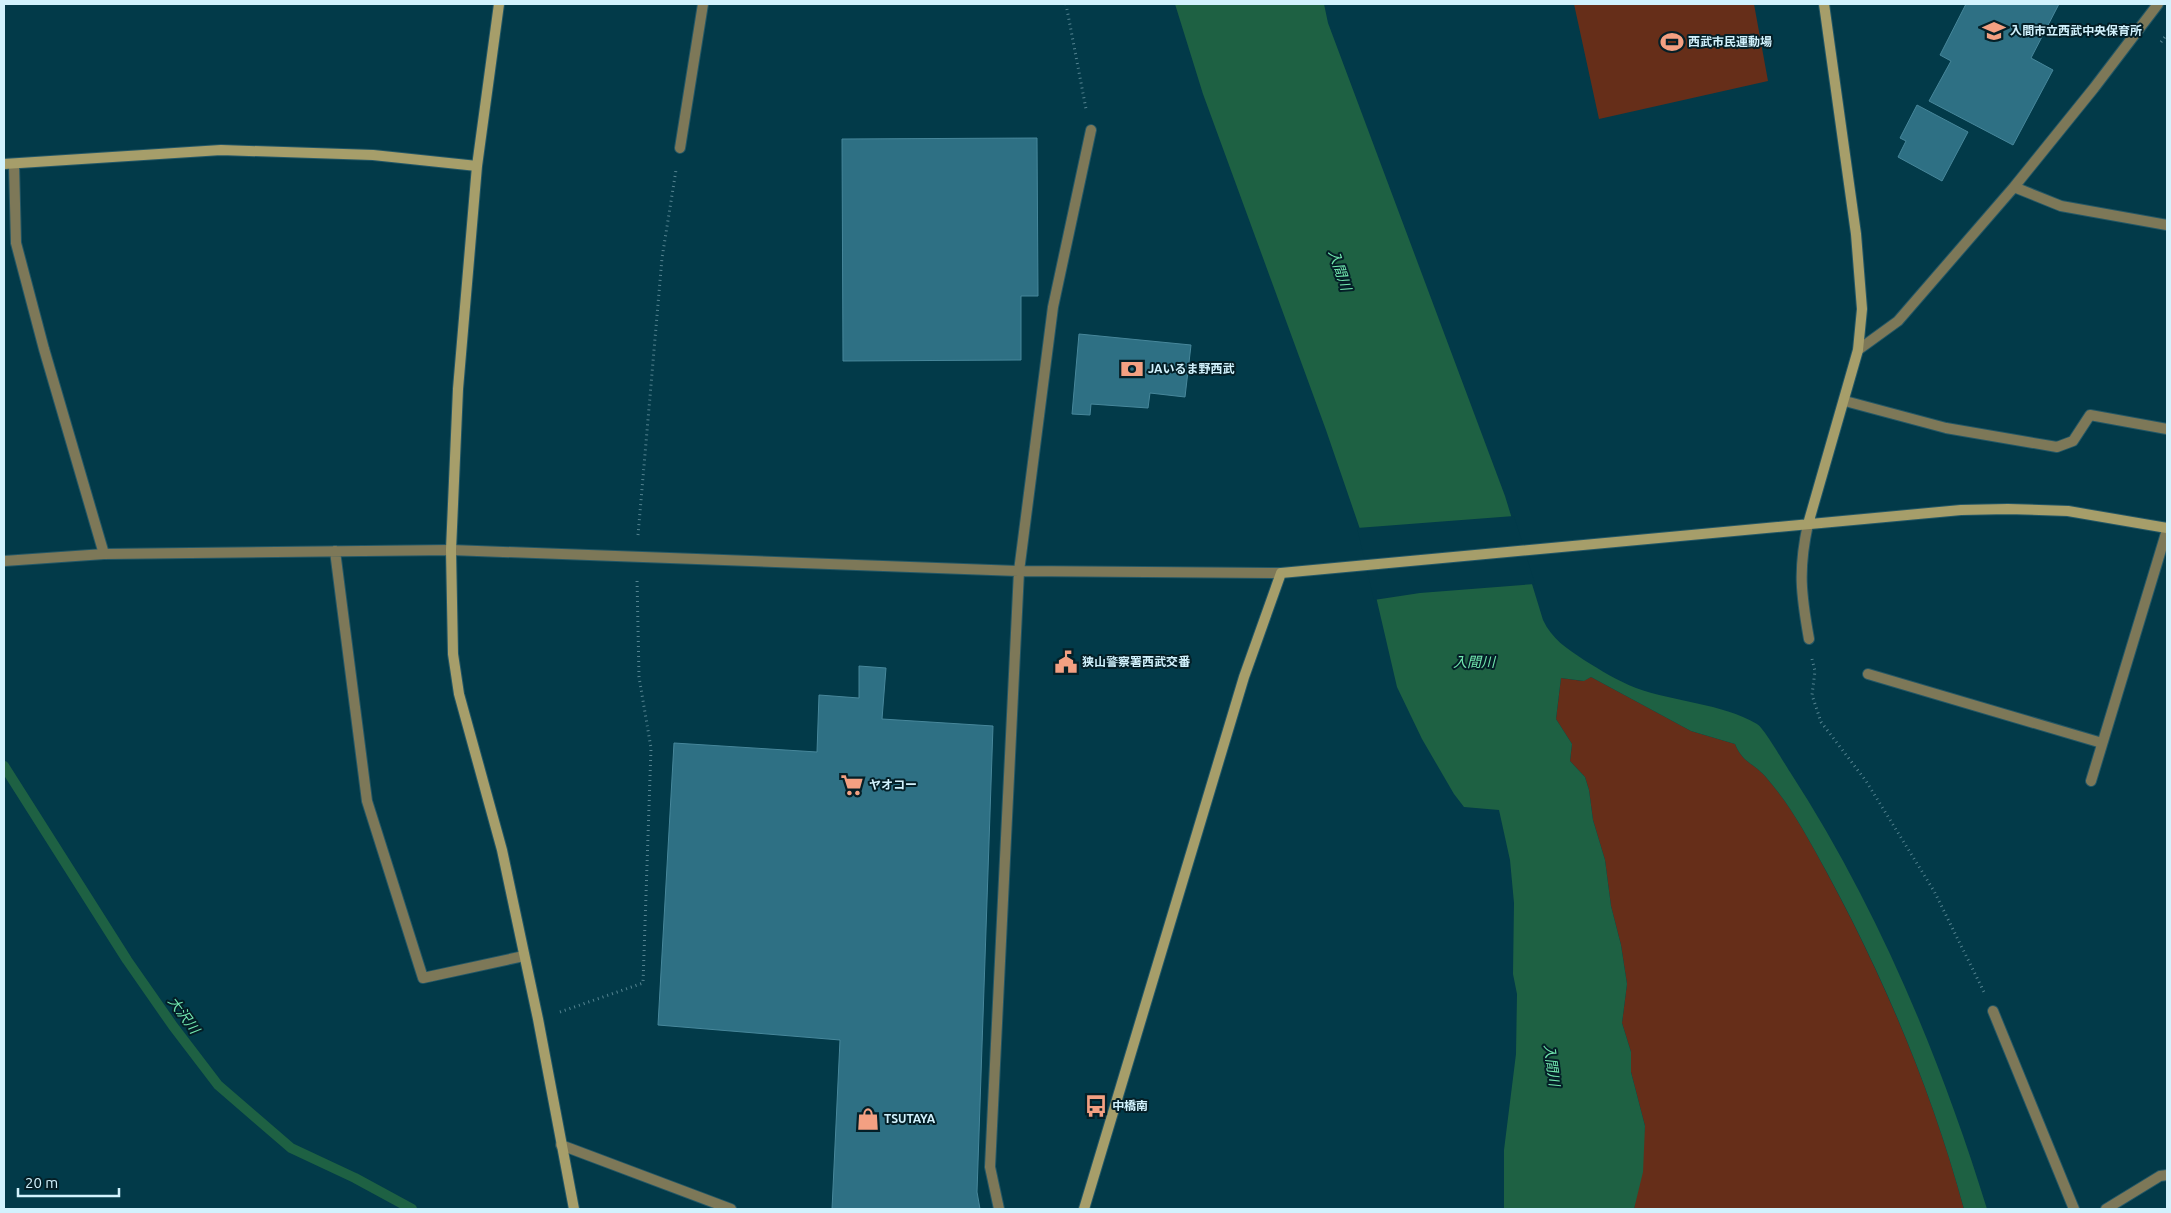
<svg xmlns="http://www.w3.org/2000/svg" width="2171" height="1213" font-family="Ubuntu,'Noto Sans JP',sans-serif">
<rect width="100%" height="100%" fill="#023a49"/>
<path fill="#662e19" d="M 1574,4 L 1754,4 L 1768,81 L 1599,119 Z
M 1591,677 L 1691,731 L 1735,744 C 1743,763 1752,762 1765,776 C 1779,792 1791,809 1802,828 C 1871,948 1928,1076 1964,1209 L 1634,1209 L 1645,1126 L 1631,1072 L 1631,1052 L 1622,1023 L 1627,984 L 1621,945 L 1611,906 L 1605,860 L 1593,820 L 1589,790 L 1585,777 L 1570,761 L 1572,744 L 1556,719 L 1561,678 L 1583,681 Z"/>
<path fill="#1e6143" d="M 1175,4 L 1324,4 L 1328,23 L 1505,496 L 1543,620 C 1552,639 1566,648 1584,660 C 1600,670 1618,681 1636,688 C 1674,702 1721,703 1757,724 C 1764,728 1784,763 1790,772 C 1877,906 1940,1057 1987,1209 L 1964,1209 C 1928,1076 1871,947 1802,828 C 1791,809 1779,792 1765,776 C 1752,762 1743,763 1735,744 L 1691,731 L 1591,677 L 1584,681 L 1561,678 L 1556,719 L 1572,744 L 1570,761 L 1585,777 L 1589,790 L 1593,820 L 1605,860 L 1611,906 L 1621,945 L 1627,984 L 1622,1023 L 1631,1052 L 1631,1072 L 1645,1126 L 1643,1172 L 1634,1209 L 1504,1209 L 1504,1150 L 1516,1054 L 1517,994 L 1513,974 L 1514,903 L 1510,860 L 1499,810 L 1464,807 L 1454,794 L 1422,739 L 1397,687 L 1361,532 L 1326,430 L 1203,94 Z"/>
<path fill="#023a49" d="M 1514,516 L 1535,584 L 1420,593 L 1374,600 L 1357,528 Z"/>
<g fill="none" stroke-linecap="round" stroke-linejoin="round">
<path stroke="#1e6143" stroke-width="10" d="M 4,766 L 127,960 L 173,1026 L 218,1085 L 291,1148 L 355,1178 L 412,1209"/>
</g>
<path fill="#2e7084" stroke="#47879b" d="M 1966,4 L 2059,4 L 2031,58 L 2053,70 L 2013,145 L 1929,101 L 1951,61 L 1940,55 Z
M 1917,105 L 1968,132 L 1942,181 L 1898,157 L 1906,141 L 1900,138 Z
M 1037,138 L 1038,296 L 1021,296 L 1021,360 L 843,361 L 842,139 Z
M 1079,334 L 1191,345 L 1185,397 L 1150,393 L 1148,408 L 1091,404 L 1090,415 L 1072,414 Z
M 859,666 L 886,668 L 882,719 L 993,726 L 977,1192 L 980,1209 L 832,1209 L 840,1040 L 658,1025 L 674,743 L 817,752 L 819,695 L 859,698 Z"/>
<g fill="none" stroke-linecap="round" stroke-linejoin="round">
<defs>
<path id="street" d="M 680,148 L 703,4
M 14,164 L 16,243 L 44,349 L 104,554
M 2014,187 L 2061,206 L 2167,225
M 1858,350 L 1898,321 L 2014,187 L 2094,88 L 2158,4
M 1845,401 L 1946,428 L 2057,447 L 2073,441 L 2090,415 L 2167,429
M 1808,524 C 1798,570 1801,594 1809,639
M 335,551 L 367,801 L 423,978 L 524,956
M 4,561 L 104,554 L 451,550 L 1019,571 L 1281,573
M 1868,674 L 2102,743
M 2091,781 L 2167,530
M 1993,1011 L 2074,1209
M 561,1145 L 731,1209
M 999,1209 L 990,1167 L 1019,571 L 1053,307 L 1091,130
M 2106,1209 L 2160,1176 L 2167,1175"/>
<path id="secondary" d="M 499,4 L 477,166 L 458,389 L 451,550 L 453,654 L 459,694 L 502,850 L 538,1019 L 574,1209
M 4,164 L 221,150 L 373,155 L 477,166
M 1808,524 L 1858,350 L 1862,309 L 1856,234 L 1824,4
M 1084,1209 L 1244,677 L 1281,573 L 1961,510 L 2008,509 L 2068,511 L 2167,528"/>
</defs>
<use href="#street" stroke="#235766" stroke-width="12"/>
<use href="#secondary" stroke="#235766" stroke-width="12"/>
<path stroke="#558491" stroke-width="3" stroke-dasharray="1 4" stroke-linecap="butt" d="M 1066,4 L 1086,109
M 2161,42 L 2167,34
M 638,535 L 662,258 L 676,170
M 1812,659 L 1815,671 L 1812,695 L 1821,722 L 1866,781 L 1934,891 L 1984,992
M 560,1012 L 643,983 L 651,748 L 639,677 L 637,578"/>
<use href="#street" stroke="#7d7858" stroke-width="10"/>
<use href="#secondary" stroke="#a69e6a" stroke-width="10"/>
</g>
<defs>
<symbol id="school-bare" viewBox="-9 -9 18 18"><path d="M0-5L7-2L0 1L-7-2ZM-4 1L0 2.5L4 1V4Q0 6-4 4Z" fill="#f3a082" stroke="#041f27" stroke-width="2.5" paint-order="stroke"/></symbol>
<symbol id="stadium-bare" viewBox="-9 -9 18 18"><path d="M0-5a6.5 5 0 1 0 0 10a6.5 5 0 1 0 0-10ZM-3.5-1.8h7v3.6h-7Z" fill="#f3a082" stroke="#041f27" stroke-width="2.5" paint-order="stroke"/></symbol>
<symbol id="bank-bare" viewBox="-9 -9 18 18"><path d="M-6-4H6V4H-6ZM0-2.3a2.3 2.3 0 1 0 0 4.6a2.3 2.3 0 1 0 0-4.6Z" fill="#f3a082" stroke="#041f27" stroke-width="2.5" paint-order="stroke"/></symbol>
<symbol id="civic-bare" viewBox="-9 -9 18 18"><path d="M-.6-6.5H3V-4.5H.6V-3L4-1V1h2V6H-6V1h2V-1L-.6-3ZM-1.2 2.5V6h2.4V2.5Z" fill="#f3a082" stroke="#041f27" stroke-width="2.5" paint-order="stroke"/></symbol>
<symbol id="supermarket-bare" viewBox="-9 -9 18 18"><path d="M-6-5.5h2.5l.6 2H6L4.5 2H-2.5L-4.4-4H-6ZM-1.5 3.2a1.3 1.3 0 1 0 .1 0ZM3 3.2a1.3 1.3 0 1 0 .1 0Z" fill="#f3a082" stroke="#041f27" stroke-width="2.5" paint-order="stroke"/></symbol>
<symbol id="bus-bare" viewBox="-9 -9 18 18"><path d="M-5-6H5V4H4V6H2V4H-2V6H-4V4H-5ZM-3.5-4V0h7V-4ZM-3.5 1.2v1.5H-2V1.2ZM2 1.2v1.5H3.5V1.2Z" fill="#f3a082" stroke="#041f27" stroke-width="2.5" paint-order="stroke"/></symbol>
<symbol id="shop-bare" viewBox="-9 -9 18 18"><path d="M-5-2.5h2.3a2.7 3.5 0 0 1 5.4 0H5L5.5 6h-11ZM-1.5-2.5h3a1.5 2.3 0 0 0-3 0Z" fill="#f3a082" stroke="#041f27" stroke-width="2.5" paint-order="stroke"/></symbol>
</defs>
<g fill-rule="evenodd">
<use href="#school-bare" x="1978" y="15" width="32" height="32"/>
<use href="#stadium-bare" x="1656" y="26" width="32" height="32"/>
<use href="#bank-bare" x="1116" y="353" width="32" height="32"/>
<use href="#civic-bare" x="1050" y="646" width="32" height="32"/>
<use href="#supermarket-bare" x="836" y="769" width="32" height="32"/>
<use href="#bus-bare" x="1080" y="1090" width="32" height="32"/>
<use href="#shop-bare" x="852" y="1103" width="32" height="32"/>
</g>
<g text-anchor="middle" stroke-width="4" stroke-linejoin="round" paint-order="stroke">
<g font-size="12" font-weight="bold" fill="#d2f2fd" stroke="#041f27" text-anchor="start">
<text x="2010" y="35">入間市立西武中央保育所</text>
<text x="1688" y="46">西武市民運動場</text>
<text x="1148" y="373">JAいるま野西武</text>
<text x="1082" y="666">狭山警察署西武交番</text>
<text x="869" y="789">ヤオコー</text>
<text x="1112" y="1110">中橋南</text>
<text x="884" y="1123">TSUTAYA</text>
</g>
<g font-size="14" font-style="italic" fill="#72e7af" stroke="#041f27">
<text transform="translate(1340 270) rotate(71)" y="5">入間川</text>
<text x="1474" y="667">入間川</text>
<text transform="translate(184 1015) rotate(54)" y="5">大沢川</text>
<text transform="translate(1552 1065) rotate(82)" y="5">入間川</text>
</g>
</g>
<rect width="2171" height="1213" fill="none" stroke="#d2f2fd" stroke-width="10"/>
<path d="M18 1188v8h101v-8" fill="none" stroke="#d2f2fd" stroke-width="2.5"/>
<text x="25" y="1188" font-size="15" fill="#d2f2fd" stroke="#041f27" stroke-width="4" paint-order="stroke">20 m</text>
</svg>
